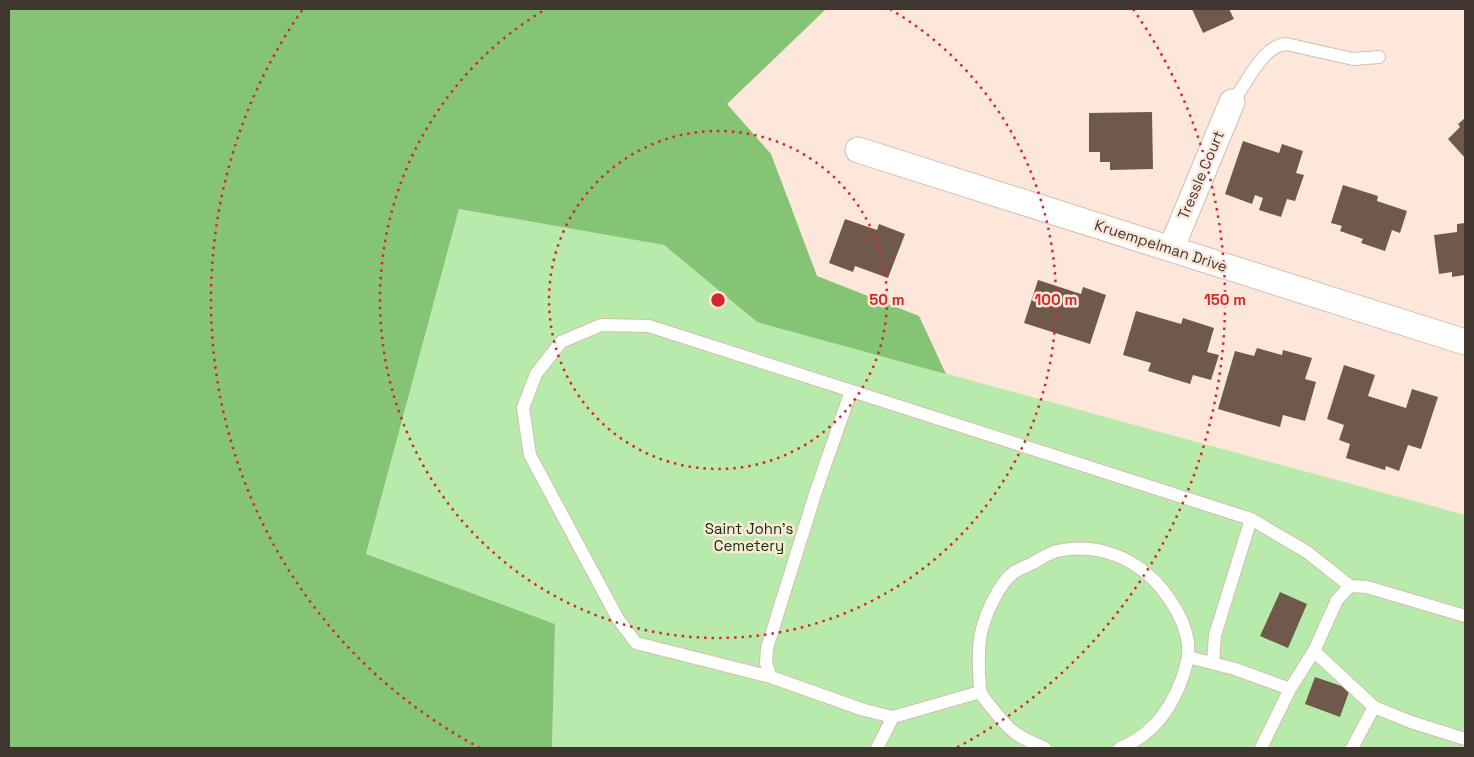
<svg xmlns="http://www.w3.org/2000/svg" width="1474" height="757" font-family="'Space Grotesk',sans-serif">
<rect width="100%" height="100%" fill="#fce7da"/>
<path fill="#b8eaab" d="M 459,209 L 664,245 L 757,322 L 1465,515 L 1465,748 L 552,748 L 555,624 L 366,554 Z"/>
<path fill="#85c475" d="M 9,9 L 826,9 L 727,104 L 771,154 L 817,276 L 919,316 L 946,374 L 757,322 L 664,245 L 459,209 L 366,554 L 555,624 L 552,748 L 9,748 Z"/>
<path fill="#6e594b" d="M 1192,9 L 1229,9 L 1234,19 L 1203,33 Z
M 1152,112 L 1153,169 L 1110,170 L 1110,162 L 1100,162 L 1100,152 L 1089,152 L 1089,113 Z
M 1465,118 L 1465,158 L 1448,139 L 1460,127 L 1458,124 Z
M 1243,141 L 1279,153 L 1282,144 L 1303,151 L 1296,173 L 1304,175 L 1295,201 L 1287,199 L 1281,217 L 1259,210 L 1263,198 L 1255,195 L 1252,204 L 1225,194 Z
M 1343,185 L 1378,196 L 1377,201 L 1407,211 L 1400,233 L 1392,230 L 1385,251 L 1361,243 L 1363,239 L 1340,231 L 1342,226 L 1331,223 Z
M 845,219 L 877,230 L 879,224 L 905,234 L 888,278 L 855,266 L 853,272 L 829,263 Z
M 1465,223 L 1465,275 L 1452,277 L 1452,272 L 1439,274 L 1434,235 L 1457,232 L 1457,224 Z
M 1038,280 L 1081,294 L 1083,287 L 1106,295 L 1090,344 L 1024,323 Z
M 1136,311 L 1181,324 L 1183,318 L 1214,328 L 1207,352 L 1219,355 L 1211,380 L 1193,375 L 1190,384 L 1148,371 L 1151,363 L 1123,355 Z
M 1257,348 L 1282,355 L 1283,350 L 1312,358 L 1305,379 L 1316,382 L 1305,421 L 1283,415 L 1280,427 L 1218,409 L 1235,351 L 1254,356 Z
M 1344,365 L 1375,375 L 1368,396 L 1406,408 L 1412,389 L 1438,397 L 1421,449 L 1408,445 L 1399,471 L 1386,466 L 1385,470 L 1346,458 L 1350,444 L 1339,440 L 1344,425 L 1327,419 Z
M 1280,592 L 1307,604 L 1288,648 L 1260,636 Z
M 1315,677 L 1350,689 L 1340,717 L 1305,704 Z"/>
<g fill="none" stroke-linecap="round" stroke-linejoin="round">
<defs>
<path id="lane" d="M 1232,102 C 1247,85 1261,46 1286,44 L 1353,59 L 1379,57
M 851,391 L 816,491 L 767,648 L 766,663 L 771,677 L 864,710 L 893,717
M 1314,651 L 1374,707 L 1411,722 L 1465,739
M 1188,657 L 1235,669 L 1290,689
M 1213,663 L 1215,635 L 1251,519
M 771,677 L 636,643 L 618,619 L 530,455 L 523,408 L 536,374 L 561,342 L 601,325 L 649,326 L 1251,519 L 1307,552 L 1350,586
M 877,748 L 893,717 L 980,692
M 1045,748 C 1018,737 1010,732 992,708 C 989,704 983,698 981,693 C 979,688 980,680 979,674 C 979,660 978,646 981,633 C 985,615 998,585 1013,573 C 1018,569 1027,566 1033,563 C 1040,559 1049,553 1057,551 C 1098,542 1136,558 1162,589 C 1177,608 1193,636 1187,662 C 1177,701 1158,733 1120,748
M 1261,748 L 1290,689 L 1314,651 L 1337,600 L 1350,586 L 1367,587 L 1465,616
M 1352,748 L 1374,707"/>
<path id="street" d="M 858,150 L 1465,342
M 1171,249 L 1232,102"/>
</defs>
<use href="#lane" stroke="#d6bdae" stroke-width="14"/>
<use href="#street" stroke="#d6bdae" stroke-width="27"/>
<use href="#lane" stroke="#fff" stroke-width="12"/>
<use href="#street" stroke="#fff" stroke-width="25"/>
</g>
<g fill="none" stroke="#d62828" stroke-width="2.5" stroke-dasharray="2.5 5">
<circle cx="718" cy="300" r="169"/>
<path d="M890 9A338 338 0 1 1 546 9"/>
<path d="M480 748A507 507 0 0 1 303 9M1133 9A507 507 0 0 1 956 748"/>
</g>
<g text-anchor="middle" stroke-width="5" stroke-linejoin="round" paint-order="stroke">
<g font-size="15" fill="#3f362f" stroke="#fce7da">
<text transform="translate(1201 175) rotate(-67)" y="5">Tressle Court</text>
<text transform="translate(1161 246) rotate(18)" y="5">Kruempelman Drive</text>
</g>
<g font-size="15" fill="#0a3500" stroke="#fce7da">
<text x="749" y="534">Saint John’s<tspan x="749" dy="17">Cemetery</tspan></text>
</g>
</g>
<circle cx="718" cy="300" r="8" fill="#d62828" stroke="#fce7da" stroke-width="2.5"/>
<g font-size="15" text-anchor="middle" font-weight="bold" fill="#d62828" stroke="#fce7da" stroke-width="5" stroke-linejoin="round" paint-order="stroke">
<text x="887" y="305">50 m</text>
<text x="1056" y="305">100 m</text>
<text x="1225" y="305">150 m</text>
</g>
<rect width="1474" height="757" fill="none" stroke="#3f362f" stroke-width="20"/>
</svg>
